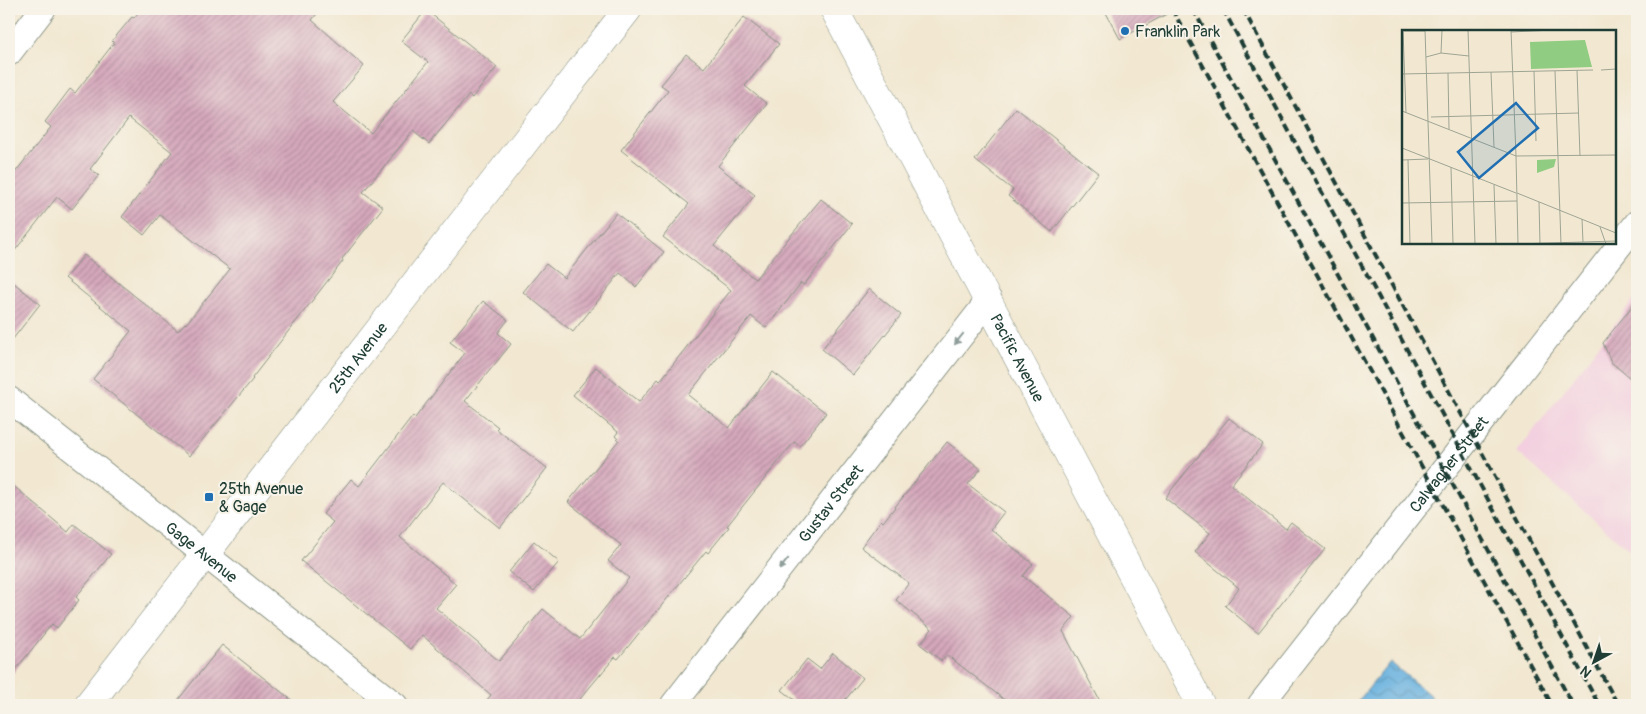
<svg xmlns="http://www.w3.org/2000/svg" width="1646" height="714" font-family="Pangolin,sans-serif">
<defs>
<pattern id="water-waves" width="16" height="10" patternUnits="userSpaceOnUse" patternTransform="scale(1.25)"><rect width="16" height="10" fill="#67b1df"/><path d="M0 5q4-4 8 0t8 0" fill="none" stroke="#5491b6"/></pattern>
<pattern id="building-hatch" width="6" height="6" patternUnits="userSpaceOnUse" patternTransform="scale(1.25)"><rect width="6" height="6" fill="#d6a8bc"/><path d="M-1 1l2-2M0 6l6-6M5 7l2-2" fill="none" stroke="#ad8a9a"/></pattern>
</defs>
<rect width="100%" height="100%" fill="#f7f3e8"/>
<filter id="ink" filterUnits="userSpaceOnUse"><feTurbulence type="fractalNoise" baseFrequency=".02" numOctaves="2"/><feDisplacementMap in="SourceGraphic" scale="10" xChannelSelector="R" yChannelSelector="G"/><feConvolveMatrix kernelMatrix="1 2 1 2 8 2 1 2 1" color-interpolation-filters="sRGB"/></filter>
<filter id="wash" filterUnits="userSpaceOnUse"><feTurbulence type="fractalNoise" baseFrequency=".0096" numOctaves="4" result="noise"/><feDisplacementMap in="SourceGraphic" scale="20" xChannelSelector="R" yChannelSelector="G"/><feGaussianBlur stdDeviation="1.12" result="paint"/><feColorMatrix in="noise" values="0 0 0 0 0 0 0 0 0 0 0 0 0 0 0 0 0 1.4 0 .05"/><feComposite in="paint" operator="in"/></filter>
<g filter="url(#wash)">
<rect width="100%" height="100%" fill="#f2e8d2"/>
<path fill="#f3cfdf" d="M 1637,295 L 1637,557 L 1517,452 Z"/>
<path fill="url(#water-waves)" stroke="#43778a" d="M 1390,662 L 1432,697 L 1426,705 L 1355,705 Z"/>
<g id="blocks">
<path fill="url(#building-hatch)" d="M 141,9 L 321,9 L 312,20 L 364,66 L 333,102 L 371,133 L 428,62 L 401,41 L 426,10 L 497,67 L 472,98 L 469,95 L 429,144 L 413,131 L 363,192 L 383,207 L 342,259 L 343,261 L 252,378 L 253,379 L 189,456 L 93,379 L 131,331 L 65,278 L 84,255 L 178,331 L 185,323 L 186,324 L 230,269 L 160,215 L 144,235 L 122,217 L 172,152 L 129,118 L 90,169 L 99,175 L 72,209 L 57,197 L 9,258 L 9,180 L 51,127 L 45,122 L 70,89 L 75,93 L 114,43 L 112,41 L 132,17 L 134,18 Z
M 1104,9 L 1176,9 L 1120,39 Z
M 744,17 L 779,44 L 745,86 L 767,104 L 718,166 L 755,195 L 714,246 L 755,279 L 821,199 L 852,224 L 804,285 L 801,283 L 766,328 L 751,316 L 688,395 L 729,428 L 773,372 L 826,413 L 800,446 L 794,442 L 727,526 L 729,527 L 708,553 L 706,551 L 618,659 L 615,657 L 575,705 L 483,705 L 491,695 L 422,635 L 410,649 L 301,561 L 333,522 L 323,514 L 351,479 L 359,486 L 413,416 L 415,418 L 465,353 L 450,342 L 483,301 L 508,320 L 498,333 L 511,344 L 465,401 L 498,427 L 496,429 L 547,468 L 500,528 L 443,482 L 400,537 L 456,584 L 436,608 L 499,661 L 543,609 L 580,639 L 629,578 L 608,561 L 621,545 L 568,502 L 619,440 L 615,436 L 618,432 L 573,395 L 596,367 L 639,402 L 658,379 L 660,381 L 731,290 L 663,237 L 689,204 L 621,150 L 668,90 L 661,85 L 686,54 L 704,68 Z
M 1016,108 L 1098,173 L 1052,232 L 1008,196 L 1013,190 L 975,160 Z
M 616,213 L 664,252 L 636,287 L 620,273 L 573,332 L 523,292 L 546,264 L 564,278 Z
M 9,279 L 40,304 L 9,344 Z
M 869,289 L 901,315 L 853,375 L 822,349 Z
M 1637,300 L 1637,384 L 1611,362 L 1603,343 Z
M 1229,418 L 1263,444 L 1231,485 L 1286,529 L 1291,522 L 1325,549 L 1258,633 L 1225,606 L 1239,588 L 1195,552 L 1210,533 L 1165,498 Z
M 947,442 L 981,469 L 968,484 L 1004,512 L 991,529 L 1033,564 L 1023,576 L 1074,617 L 1063,631 L 1102,705 L 1011,705 L 947,655 L 942,661 L 920,644 L 932,629 L 896,600 L 909,583 L 861,547 L 881,520 L 883,522 Z
M 9,482 L 68,532 L 74,524 L 111,554 L 76,597 L 79,600 L 57,628 L 52,624 L 9,678 Z
M 534,541 L 559,562 L 534,592 L 509,572 Z
M 222,645 L 298,705 L 174,705 Z
M 833,653 L 863,678 L 841,705 L 801,705 L 782,690 L 807,659 L 820,669 Z"/>
</g>
</g>
<g filter="url(#ink)">
<use href="#blocks" fill-opacity="0" stroke="#889283" stroke-width="1"/>
<g fill="none" stroke-linecap="round" stroke-linejoin="round">
<defs>
<g id="street">
<path d="M 9,53 L 43,9"/>
<path id="s1" d="M 9,399 L 395,705"/>
<path id="s2" d="M 673,705 L 989,300"/>
<path id="s3" d="M 1260,705 L 1637,223"/>
</g>
<g id="secondary">
<path id="s4" d="M 834,9 L 1201,705"/>
<path id="s5" d="M 88,705 L 628,9"/>
</g>
</defs>
<use href="#street" stroke="#889283" stroke-width="27"/>
<use href="#secondary" stroke="#889283" stroke-width="29"/>
<use href="#street" stroke="#fff" stroke-width="25"/>
<use href="#secondary" stroke="#fff" stroke-width="28"/>
<path stroke="#1f3d34" stroke-width="4" stroke-dasharray="8 4" stroke-linecap="butt" d="M 1172,9 L 1552,705
M 1193,9 L 1573,705
M 1223,9 L 1599,705
M 1243,9 L 1618,705"/>
</g>
<defs><path id="oneway-solid" d="M-6-.8H1V-3.2L6.5 0L1 3.2V.8H-6Z" transform="scale(1.25)"/></defs>
<g fill="#8f9e9a">
<use href="#oneway-solid" transform="translate(959 339) rotate(128)"/>
<use href="#oneway-solid" transform="translate(784 564) rotate(128)"/>
</g>
</g>
<g fill="#1f6fb2" stroke="#f7f3e8" stroke-width="2">
<circle cx="1125" cy="31" r="5"/>
<rect x="204" y="492" width="10" height="10" rx="2.5"/>
</g>
<g text-anchor="middle" stroke-width="4" stroke-linejoin="round" paint-order="stroke">
<g font-size="16" fill="#1f3d34" stroke="#f7f3e8" text-anchor="start">
<text x="1135" y="37">Franklin Park</text>
<text x="219" y="494">25th Avenue<tspan x="219" dy="18">&amp; Gage</tspan></text>
</g>
<g font-size="16" fill="#1f3d34" stroke="#f7f3e8">
<text dy="6" stroke="none"><textPath href="#s5" startOffset="440">25th Avenue</textPath></text>
<text dy="6" stroke="none"><textPath href="#s4" startOffset="394">Pacific Avenue</textPath></text>
<text dy="6" stroke="none"><textPath href="#s3" startOffset="306">Calwagner Street</textPath></text>
<text dy="6" stroke="none"><textPath href="#s2" startOffset="256">Gustav Street</textPath></text>
<text dy="6" stroke="none"><textPath href="#s1" startOffset="246">Gage Avenue</textPath></text>
</g>
</g>
<g transform="translate(1402 30)">
<rect width="214" height="214" fill="#f2e8d2"/>
<path d="M 183,10 L 190,37 L 129,39 L 128,12 ZM 154,129 L 152,137 L 135,143 L 135,130 Z" fill="#90cc81"/>
<path fill="none" stroke="#9ea493" stroke-width="1" d="M 1,0 L 4,83M 23,0 L 30,214M 66,0 L 73,214M 2,1 L 23,1M 109,2 L 151,0M 39,23 L 67,26M 39,23 L 40,0M 24,27 L 39,23M 175,40 L 178,126M 199,40 L 214,39M 132,41 L 134,111M 153,41 L 159,214M 89,42 L 92,117M 46,43 L 47,99M 0,44 L 191,40M 0,81 L 114,126 L 109,0M 29,87 L 177,83M 0,118 L 114,163M 0,130 L 26,129M 6,130 L 8,214M 49,137 L 51,214M 92,155 L 94,214M 115,163 L 214,203M 137,172 L 138,214M 0,173 L 115,171M 180,189 L 181,212M 198,197 L 204,214M 114,214 L 214,211M 116,214 L 114,126 L 214,125"/>
<path fill="#1f6fb2" fill-opacity="0.15" stroke="#1f6fb2" stroke-width="2.5" d="M 114,73 L 136,98 L 77,148 L 56,122 Z"/>
<rect width="214" height="214" fill="none" stroke="#1f3d34" stroke-width="2.5"/>
</g>
<rect width="1646" height="714" fill="none" stroke="#f7f3e8" stroke-width="30"/>
<g transform="translate(1594 662) rotate(220)" stroke="#f7f3e8" stroke-width="4" paint-order="stroke">
<path d="M0-4L9 19L0 12L-9 19Z" fill="#1f3d34"/>
<text y="-8" font-size="14" font-weight="bold" text-anchor="middle" fill="#1f3d34">N</text>
</g>
</svg>
